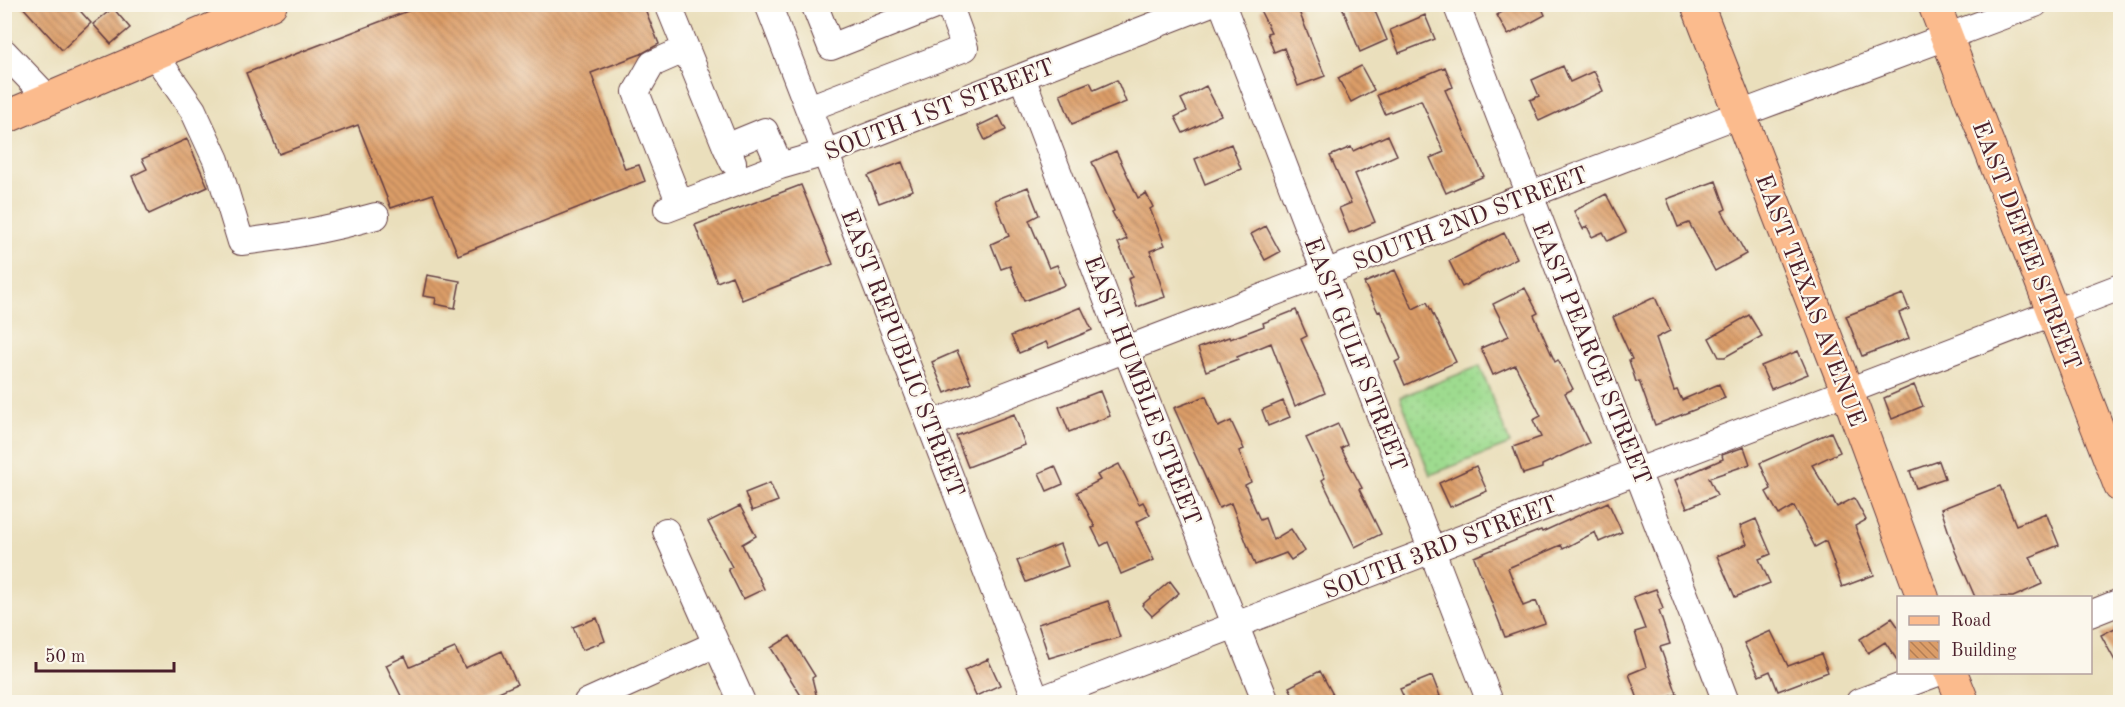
<svg xmlns="http://www.w3.org/2000/svg" width="2125" height="707" font-family="'Old Standard TT',serif">
<defs>
<pattern id="grass-dots" width="8" height="8" patternUnits="userSpaceOnUse" patternTransform="scale(1.5)"><rect width="8" height="8" fill="#9edb8f"/><path d="M2 2h.1M6 6h.1" fill="none" stroke="#8abc7c" stroke-width="1.8" stroke-linecap="round"/></pattern>
<pattern id="building-back-hatch" width="6" height="6" patternUnits="userSpaceOnUse" patternTransform="scale(1.5)"><rect width="6" height="6" fill="#db9d68"/><path d="M-1 5l2 2M0 0l6 6M5-1l2 2" fill="none" stroke="#b47f56"/></pattern>
</defs>
<rect width="100%" height="100%" fill="#fbf7ec"/>
<filter id="ink" filterUnits="userSpaceOnUse"><feTurbulence type="fractalNoise" baseFrequency=".0167" numOctaves="2"/><feDisplacementMap in="SourceGraphic" scale="12" xChannelSelector="R" yChannelSelector="G"/><feConvolveMatrix kernelMatrix="1 2 1 2 8 2 1 2 1" color-interpolation-filters="sRGB"/></filter>
<filter id="wash" filterUnits="userSpaceOnUse"><feTurbulence type="fractalNoise" baseFrequency=".008" numOctaves="4" result="noise"/><feDisplacementMap in="SourceGraphic" scale="24" xChannelSelector="R" yChannelSelector="G"/><feGaussianBlur stdDeviation="1.35" result="paint"/><feColorMatrix in="noise" values="0 0 0 0 0 0 0 0 0 0 0 0 0 0 0 0 0 1.4 0 .05"/><feComposite in="paint" operator="in"/></filter>
<g filter="url(#wash)">
<rect width="100%" height="100%" fill="#eadfbc"/>
<path fill="url(#grass-dots)" stroke="#747d5d" stroke-width="1.5" d="M 1480,366 L 1510,444 L 1430,475 L 1400,397 Z"/>
<g id="blocks">
<path fill="url(#building-back-hatch)" d="M 20,4 L 74,4 L 91,23 L 62,50 Z
M 426,4 L 643,4 L 659,44 L 641,54 L 591,73 L 625,169 L 639,165 L 645,181 L 458,255 L 433,194 L 391,208 L 358,125 L 279,154 L 246,73 Z
M 1271,4 L 1296,4 L 1325,76 L 1298,86 L 1284,48 L 1274,52 L 1267,33 L 1271,32 L 1260,10 Z
M 1341,4 L 1372,4 L 1387,40 L 1360,52 Z
M 1516,4 L 1540,4 L 1545,15 L 1508,35 L 1497,15 Z
M 113,8 L 130,28 L 111,44 L 93,24 Z
M 1425,15 L 1435,39 L 1399,53 L 1390,30 Z
M 1361,66 L 1374,90 L 1351,102 L 1338,78 Z
M 1563,66 L 1570,82 L 1594,71 L 1603,91 L 1539,121 L 1530,100 L 1539,96 L 1532,80 Z
M 1445,67 L 1453,87 L 1445,90 L 1484,176 L 1446,193 L 1430,158 L 1444,152 L 1421,100 L 1385,114 L 1377,95 Z
M 1117,80 L 1126,102 L 1072,124 L 1060,94 L 1090,82 L 1094,90 Z
M 1206,86 L 1221,115 L 1183,133 L 1175,117 L 1187,111 L 1181,99 Z
M 999,116 L 1006,130 L 985,140 L 978,126 Z
M 1388,135 L 1397,155 L 1355,174 L 1375,222 L 1349,233 L 1339,208 L 1351,203 L 1330,156 L 1351,147 L 1353,151 Z
M 187,139 L 208,187 L 149,214 L 132,176 L 147,169 L 142,159 Z
M 1231,144 L 1241,169 L 1205,184 L 1195,159 Z
M 1116,151 L 1138,198 L 1146,193 L 1153,207 L 1150,209 L 1165,245 L 1150,251 L 1165,297 L 1137,307 L 1128,279 L 1133,277 L 1118,243 L 1127,239 L 1112,212 L 1114,211 L 1092,162 Z
M 902,162 L 913,190 L 879,203 L 868,176 Z
M 1716,181 L 1726,209 L 1722,211 L 1746,254 L 1715,271 L 1689,223 L 1678,227 L 1667,199 Z
M 801,185 L 833,264 L 742,300 L 732,276 L 717,282 L 695,225 Z
M 1028,187 L 1039,215 L 1029,220 L 1049,268 L 1057,265 L 1065,285 L 1024,301 L 1010,266 L 1001,269 L 991,244 L 1009,236 L 995,200 Z
M 1606,194 L 1626,232 L 1608,241 L 1603,232 L 1592,237 L 1587,226 L 1583,229 L 1574,211 Z
M 1266,226 L 1280,252 L 1265,260 L 1251,234 Z
M 1504,233 L 1517,258 L 1462,287 L 1449,261 Z
M 1395,270 L 1413,309 L 1427,302 L 1456,362 L 1405,385 L 1395,362 L 1401,359 L 1380,311 L 1378,312 L 1364,283 Z
M 427,275 L 460,281 L 455,308 L 435,304 L 436,298 L 423,296 Z
M 1525,288 L 1538,313 L 1534,315 L 1555,362 L 1558,360 L 1573,389 L 1565,393 L 1589,443 L 1542,465 L 1542,468 L 1523,474 L 1513,447 L 1541,437 L 1533,420 L 1541,416 L 1515,365 L 1493,375 L 1481,348 L 1509,336 L 1493,304 Z
M 1903,294 L 1909,309 L 1899,313 L 1909,338 L 1862,356 L 1846,316 Z
M 1655,297 L 1670,331 L 1656,338 L 1674,391 L 1677,390 L 1682,400 L 1719,384 L 1725,398 L 1655,425 L 1639,381 L 1636,382 L 1629,360 L 1632,359 L 1613,317 Z
M 1081,307 L 1092,330 L 1049,348 L 1046,342 L 1019,353 L 1011,336 Z
M 1296,310 L 1307,336 L 1301,339 L 1325,393 L 1295,406 L 1271,343 L 1237,357 L 1238,359 L 1206,371 L 1198,348 L 1229,337 L 1230,339 L 1264,326 L 1263,323 Z
M 1749,315 L 1762,336 L 1725,357 L 1719,357 L 1709,338 Z
M 957,351 L 971,382 L 945,393 L 932,362 Z
M 1798,351 L 1808,374 L 1771,389 L 1761,366 Z
M 1914,385 L 1923,406 L 1892,419 L 1884,398 Z
M 1100,391 L 1110,416 L 1069,432 L 1059,407 Z
M 1206,396 L 1218,427 L 1231,421 L 1244,449 L 1239,451 L 1251,482 L 1245,485 L 1260,520 L 1265,518 L 1273,540 L 1291,529 L 1305,551 L 1291,560 L 1286,553 L 1255,565 L 1231,503 L 1219,508 L 1174,408 Z
M 1283,401 L 1290,417 L 1268,426 L 1262,410 Z
M 1014,414 L 1025,445 L 968,467 L 956,436 Z
M 1338,424 L 1347,445 L 1341,448 L 1362,488 L 1359,489 L 1381,534 L 1355,547 L 1322,480 L 1325,478 L 1306,438 Z
M 1831,432 L 1840,452 L 1812,465 L 1837,507 L 1854,498 L 1866,520 L 1855,526 L 1874,575 L 1842,587 L 1826,541 L 1815,547 L 1794,506 L 1779,515 L 1766,492 L 1771,489 L 1760,463 Z
M 1744,447 L 1750,464 L 1709,478 L 1717,495 L 1687,508 L 1675,480 L 1723,459 L 1722,455 Z
M 1939,461 L 1945,478 L 1916,488 L 1910,471 Z
M 1119,464 L 1139,504 L 1143,502 L 1150,515 L 1136,522 L 1154,560 L 1121,574 L 1108,542 L 1101,546 L 1092,528 L 1095,527 L 1077,492 L 1100,480 L 1097,475 Z
M 1055,466 L 1063,484 L 1047,491 L 1039,473 Z
M 1476,466 L 1487,491 L 1450,507 L 1439,483 Z
M 770,483 L 778,501 L 752,511 L 745,493 Z
M 2000,486 L 2016,525 L 2046,513 L 2059,545 L 2030,557 L 2042,584 L 2013,597 L 1975,597 L 1955,551 L 1941,509 Z
M 1608,502 L 1622,532 L 1599,542 L 1595,532 L 1563,549 L 1561,545 L 1508,568 L 1523,606 L 1536,601 L 1545,623 L 1505,637 L 1474,557 L 1541,530 L 1542,532 Z
M 740,506 L 756,536 L 742,544 L 764,589 L 743,599 L 728,569 L 732,567 L 708,522 Z
M 1756,519 L 1771,554 L 1759,559 L 1770,583 L 1735,597 L 1717,556 L 1747,544 L 1740,526 Z
M 1060,544 L 1068,566 L 1026,582 L 1017,561 Z
M 1170,581 L 1179,593 L 1152,616 L 1142,605 Z
M 1656,589 L 1663,609 L 1659,611 L 1670,644 L 1660,647 L 1677,694 L 1656,702 L 1639,702 L 1629,674 L 1646,667 L 1635,632 L 1645,629 L 1633,597 Z
M 1108,601 L 1120,637 L 1049,658 L 1038,624 Z
M 597,618 L 605,641 L 582,650 L 573,627 Z
M 1892,618 L 1899,628 L 1899,663 L 1885,642 L 1868,653 L 1860,639 Z
M 2121,625 L 2121,672 L 2101,635 Z
M 1771,631 L 1788,666 L 1821,654 L 1828,672 L 1778,691 L 1770,671 L 1759,676 L 1744,643 Z
M 790,636 L 815,676 L 812,678 L 818,702 L 805,702 L 771,648 Z
M 455,648 L 465,668 L 502,651 L 517,684 L 476,702 L 404,702 L 386,665 L 405,656 L 410,667 Z
M 988,659 L 1000,685 L 976,696 L 964,670 Z
M 1320,671 L 1337,702 L 1297,702 L 1289,687 Z
M 1432,676 L 1440,696 L 1424,702 L 1406,702 L 1400,689 Z"/>
</g>
</g>
<g filter="url(#ink)">
<use href="#blocks" fill-opacity="0" stroke="#623c41" stroke-width="1.5"/>
<g fill="none" stroke-linecap="round" stroke-linejoin="round">
<defs>
<path id="minor" d="M 668,4 L 726,147
M 768,4 L 1037,702
M 814,4 L 831,47 L 940,4
M 1222,4 L 1490,702
M 1456,4 C 1545,238 1638,469 1726,702
M 4,52 L 49,99
M 154,54 L 193,110 L 216,160 L 241,242 C 288,237 331,229 376,216
M 1022,77 L 1126,350 L 1266,702
M 809,108 L 965,48 L 949,4
M 733,162 L 726,147 L 765,131 L 780,166
M 680,204 L 636,92 L 652,64 L 686,49
M 667,209 L 780,166 L 825,153 L 1209,4
M 931,424 L 1740,114 L 2035,4
M 666,531 L 742,702
M 2090,614 L 2120,602
M 587,702 L 716,644
M 1034,702 L 2120,287
M 1859,702 L 1940,672"/>
<path id="major" d="M 1697,4 L 1847,391 L 1923,598
M 1934,4 L 2120,486
M 4,118 L 271,4
M 1951,672 L 1963,702"/>
</defs>
<use href="#minor" stroke="#623c41" stroke-width="28"/>
<use href="#major" stroke="#623c41" stroke-width="34"/>
<use href="#minor" stroke="#fff" stroke-width="26"/>
<use href="#major" stroke="#fbbb8d" stroke-width="32"/>
</g>
</g>
<g text-anchor="middle" stroke-width="4.5" stroke-linejoin="round" paint-order="stroke">
<g font-size="24" fill="#4a1f2b" stroke="#fbf7ec">
<text transform="translate(939 109) rotate(-21)" y="8">SOUTH 1ST STREET</text>
<text transform="translate(1470 218) rotate(-21)" y="8">SOUTH 2ND STREET</text>
<text transform="translate(2027 245) rotate(69)" y="8">EAST DEFEE STREET</text>
<text transform="translate(1811 300) rotate(69)" y="8">EAST TEXAS AVENUE</text>
<text transform="translate(903 353) rotate(69)" y="8">EAST REPUBLIC STREET</text>
<text transform="translate(1592 353) rotate(68)" y="8">EAST PEARCE STREET</text>
<text transform="translate(1356 354) rotate(69)" y="8">EAST GULF STREET</text>
<text transform="translate(1143 390) rotate(69)" y="8">EAST HUMBLE STREET</text>
<text transform="translate(1440 547) rotate(-21)" y="8">SOUTH 3RD STREET</text>
</g>
</g>
<rect width="2125" height="707" fill="none" stroke="#fbf7ec" stroke-width="24"/>
<rect x="1897" y="596" width="195" height="78" fill="#fbf7ec" stroke="#b4a19f" stroke-width="1.5"/>
<rect x="1909" y="616" width="30" height="9" fill="#fbbb8d" stroke="#b4a19f" stroke-width="1.5"/>
<text x="1951" y="626" font-size="18" fill="#4a1f2b">Road</text>
<rect x="1909" y="641" width="30" height="18" fill="url(#building-back-hatch)" stroke="#b4a19f" stroke-width="1.5"/>
<text x="1951" y="656" font-size="18" fill="#4a1f2b">Building</text>
<path d="M36 662v9h138v-9" fill="none" stroke="#4a1f2b" stroke-width="3"/>
<text x="45" y="662" font-size="18" fill="#4a1f2b" stroke="#fbf7ec" stroke-width="4.5" paint-order="stroke">50 m</text>
</svg>
